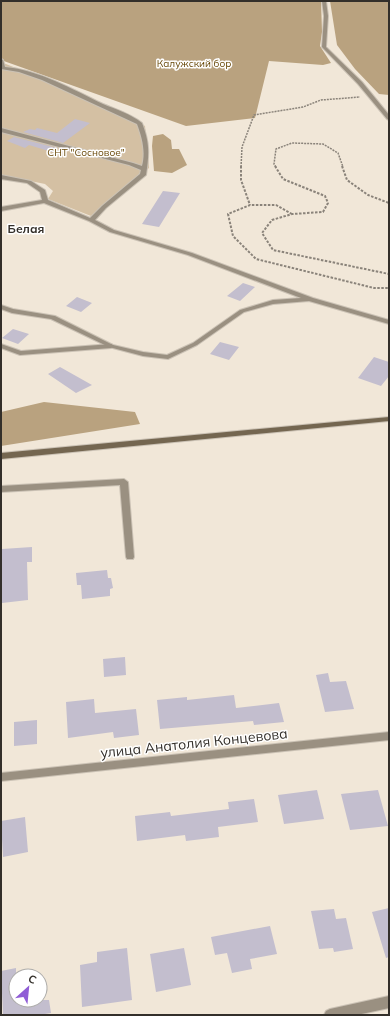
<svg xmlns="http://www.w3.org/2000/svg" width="390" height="1016" font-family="Mulish,sans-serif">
<rect width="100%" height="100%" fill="#f1e7d8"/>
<path fill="#d4c0a3" d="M 1,62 L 124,112 L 145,126 L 149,168 L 91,216 L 48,199 L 53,191 L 45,184 L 1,175 Z"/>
<path fill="#b9a27f" d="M 1,1 L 321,1 L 322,32 L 320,46 L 331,63 L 323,65 L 269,61 L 255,118 L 186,126 L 1,60 Z
M 330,1 L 389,1 L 389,95 L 379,94 L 355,69 L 337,45 Z
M 163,134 L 171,140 L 172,149 L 179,149 L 187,165 L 172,173 L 154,171 L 152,146 L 153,136 Z
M 44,402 L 135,412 L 140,424 L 1,446 L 1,412 Z"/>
<path fill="#c3bece" d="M 75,119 L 90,123 L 63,143 L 23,132 L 30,129 L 35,130 L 37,128 L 57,133 Z
M 14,137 L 57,148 L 52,152 L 29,145 L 25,148 L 7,141 Z
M 163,191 L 180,193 L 159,227 L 142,224 Z
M 243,283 L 255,287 L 240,301 L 227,296 Z
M 77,297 L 92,303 L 81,312 L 66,306 Z
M 13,329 L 29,334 L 18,344 L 2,338 Z
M 220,342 L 239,347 L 229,360 L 210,354 Z
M 374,357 L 389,362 L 389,376 L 381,386 L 358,378 Z
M 60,367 L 92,385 L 76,393 L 48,374 Z
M 32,547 L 32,562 L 27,562 L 28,600 L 2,603 L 2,549 Z
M 107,570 L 108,578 L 111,578 L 113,588 L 110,589 L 110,596 L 82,599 L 81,585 L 77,585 L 76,573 Z
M 125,657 L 126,675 L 104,677 L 103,659 Z
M 328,673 L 330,682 L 346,681 L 354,709 L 325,712 L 316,675 Z
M 234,695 L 236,708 L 279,703 L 284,722 L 254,725 L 253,721 L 160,729 L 157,700 L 187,697 L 187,700 Z
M 94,699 L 95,713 L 136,709 L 139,735 L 114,738 L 113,732 L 68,738 L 66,702 Z
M 37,720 L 37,744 L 14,746 L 14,722 Z
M 317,790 L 324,819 L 284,824 L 278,795 Z
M 378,790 L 388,826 L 350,830 L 341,794 Z
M 254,799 L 258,822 L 218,827 L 219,837 L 186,841 L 185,835 L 137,841 L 135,816 L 170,812 L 171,816 L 229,809 L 228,802 Z
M 25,817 L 28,852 L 3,857 L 1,821 Z
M 389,908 L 389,957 L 386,958 L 372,912 Z
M 334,909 L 336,919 L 346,918 L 353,949 L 334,952 L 333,948 L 319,949 L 311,911 Z
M 270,926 L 277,954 L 250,959 L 252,969 L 232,973 L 227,953 L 215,955 L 211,937 Z
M 127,948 L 132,1000 L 82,1007 L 80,965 L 97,962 L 97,952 Z
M 184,948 L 191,985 L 156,992 L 150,954 Z
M 16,968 L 16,1000 L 49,1000 L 51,1013 L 39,1015 L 3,1015 L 1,971 Z"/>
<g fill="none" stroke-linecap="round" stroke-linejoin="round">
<defs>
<path id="lane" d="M 1,344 L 21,351 L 111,344 L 114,346 L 111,348 L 20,355 L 1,348 Z
M 124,479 L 128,482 L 134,557 L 133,559 L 127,559 L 126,557 L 120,485 L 1,492 L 1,486 Z"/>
<path id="street" d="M 322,1 L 326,1 L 328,16 L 326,47 L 362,82 L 389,115 L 389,120 L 387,119 L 358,84 L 322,47 L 324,16 Z
M 1,59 L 3,60 L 5,67 C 39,70 72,89 103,104 C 115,109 131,114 142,123 C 150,143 149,155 146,175 L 106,208 L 95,220 L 114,230 L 192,253 L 313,298 L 389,320 L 389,324 L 309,301 L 273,304 L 244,312 L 197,345 L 168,359 L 143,356 L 109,347 L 51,319 L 12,313 L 1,309 L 1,305 L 13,309 L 55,316 L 113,345 L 143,352 L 167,355 L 193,343 L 240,310 L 273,300 L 301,298 L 188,255 L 110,232 L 89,221 L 44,203 L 1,211 L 1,207 L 42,200 L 40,192 L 27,183 L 1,179 L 1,175 L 31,181 L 45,190 L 48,200 L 90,218 L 102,206 L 140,174 L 141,170 L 129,165 L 1,132 L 1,128 L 133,163 L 142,166 C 146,152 142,137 137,124 L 42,80 L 19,72 L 1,69 Z
M 389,732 L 389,740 L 1,781 L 1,773 Z
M 389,996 L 389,1008 L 357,1015 L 324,1015 L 326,1011 L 330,1009 Z"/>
<path id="secondary" d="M 389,417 L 389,421 L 1,459 L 1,453 Z"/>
</defs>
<use href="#lane" stroke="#cbc2b5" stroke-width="2"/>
<use href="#street" stroke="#cbc2b5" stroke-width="2"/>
<use href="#secondary" stroke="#cbc2b5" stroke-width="2"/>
<path stroke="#8a837a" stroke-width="1.5" stroke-dasharray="2 1" stroke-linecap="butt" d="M 241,167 L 242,147 L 254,115 L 303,107 L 321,100 L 360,97
M 276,167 L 274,164 L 276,149 L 292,143 L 323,144 L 338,153 L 343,167"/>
<path stroke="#8a837a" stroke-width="2" stroke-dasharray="2.5 1.5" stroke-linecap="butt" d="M 241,166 L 241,180 L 250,205
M 275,166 L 283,179 L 325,196 L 328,203 L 323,212 L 292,214 L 272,220 L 262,233 L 273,250 L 389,274
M 342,166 L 347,180 L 368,195 L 389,203
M 292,214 L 276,205 L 250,205 L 228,214 L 233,236 L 256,259 L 374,288 L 389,288"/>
<use href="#lane" fill="#9a9081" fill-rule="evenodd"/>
<use href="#street" fill="#9a9081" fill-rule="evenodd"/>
<use href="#secondary" fill="#746650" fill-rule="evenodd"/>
</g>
<g text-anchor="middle" stroke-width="3" stroke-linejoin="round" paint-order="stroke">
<g font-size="10" fill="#694909" stroke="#fff">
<text x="194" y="67">Калужский бор</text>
<text x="86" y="156">СНТ "Сосновое"</text>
</g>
<g font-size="12" font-weight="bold" fill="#332f2a" stroke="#fff">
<text x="26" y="233">Белая</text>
</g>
<g font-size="14" fill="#332f2a" stroke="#fff">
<text transform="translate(194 743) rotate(-6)" y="5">улица Анатолия Концевова</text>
</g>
</g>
<rect width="390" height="1016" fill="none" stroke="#332f2a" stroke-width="4"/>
<g transform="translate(28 988) rotate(27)"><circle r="19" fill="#ffffff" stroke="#adacaa"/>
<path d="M0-3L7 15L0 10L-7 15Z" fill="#905dd6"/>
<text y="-6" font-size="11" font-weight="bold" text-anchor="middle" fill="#332f2a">С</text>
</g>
</svg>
